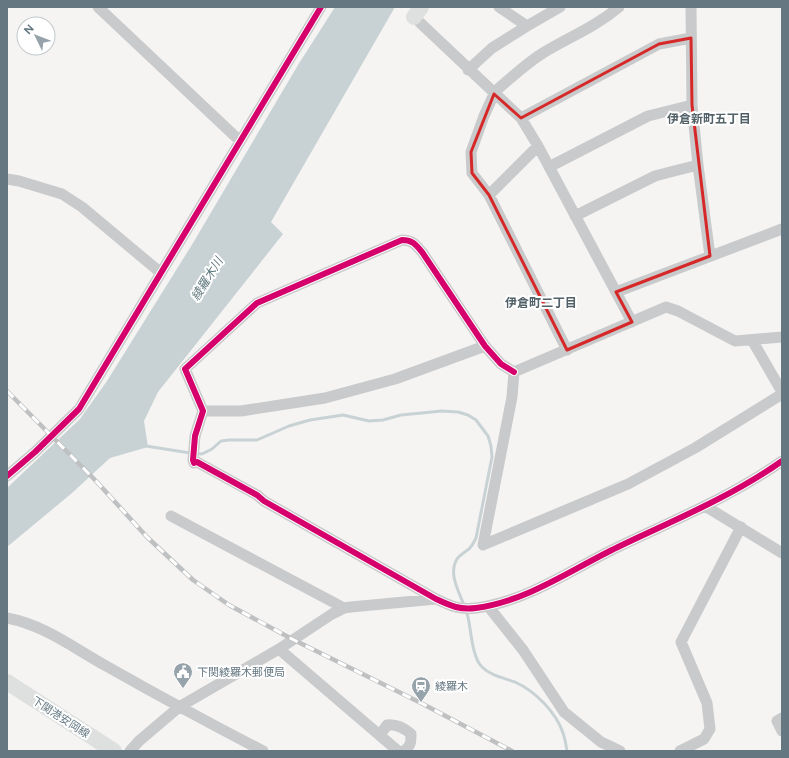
<svg xmlns="http://www.w3.org/2000/svg" width="789" height="758" font-family="Figtree,'Noto Sans JP',sans-serif">
<rect width="100%" height="100%" fill="#f5f4f3"/>
<path fill="#c8d2d4" d="M 335,7 L 395,7 L 271,222 L 283,234 L 158,392 L 144,421 L 148,447 L 110,458 L 72,493 L 7,547 L 7,488 L 80,419 L 107,381 L 193,243 L 298,65 Z"/>
<g fill="none" stroke-linecap="round" stroke-linejoin="round">
<path stroke="#c8d2d4" stroke-width="3" d="M 146,446 L 190,453 L 202,454 L 212,449 L 221,441 L 229,440 L 257,440 L 289,426 L 310,420 L 343,415 L 369,421 L 383,420 L 401,415 L 442,411 L 458,412 L 468,415 L 476,420 L 488,436 L 491,446 L 492,457 L 476,538 C 474,542 472,546 469,549 C 465,552 460,555 457,559 C 448,573 459,592 464,605
M 466,611 L 468,617 C 471,630 472,657 482,667 C 491,676 504,678 515,682 C 535,691 556,712 563,733 C 565,738 566,745 567,751"/>
<path stroke="#c9cacb" stroke-width="11" d="M 98,7 L 240,141
M 499,7 L 527,26
M 691,7 L 692,105 L 698,165 L 710,256
M 414,17 L 521,118 L 538,146 L 632,322
M 468,70 L 492,48 L 527,26 L 560,7
M 521,118 L 659,44 L 691,38
M 549,167 L 648,116 L 692,105
M 7,179 L 19,181 L 62,194 L 82,207 L 161,273
M 489,195 L 538,146
M 575,216 L 655,176 L 674,171 L 698,165
M 616,292 L 782,229
M 752,340 L 782,392
M 567,350 L 489,195 L 472,173 L 471,152 L 484,116 L 494,94 L 499,88 C 513,76 527,63 543,53 C 569,37 594,28 619,7
M 514,372 L 501,364 L 485,346 L 422,252 C 416,245 413,240 402,240 L 257,303 L 185,369 L 203,411 L 195,436 L 193,460 L 194,463 L 197,462 L 257,495 L 264,501 L 436,599 C 451,606 459,610 476,608 C 528,601 572,569 618,547 C 674,520 731,497 782,461
M 514,372 L 512,397 L 483,545 L 628,484 L 695,448 L 782,394
M 514,372 L 666,307 L 678,311 L 735,341 L 782,337
M 203,411 L 241,411 L 325,398 L 395,379 L 485,346
M 7,476 L 35,452 L 79,409 L 321,7
M 705,506 L 782,553
M 171,516 L 344,608
M 488,606 L 523,650 L 564,712 L 601,742 L 620,751
M 7,618 C 45,625 75,649 108,667 C 159,696 211,724 263,751
M 279,649 L 398,751
M 782,718 L 777,721 L 782,731
M 380,735 L 387,725 C 396,724 404,728 411,734 C 411,742 411,746 404,751
M 130,751 L 139,741 L 179,707 L 279,649 L 332,614 L 344,608 L 351,607 L 436,599
M 680,751 L 704,739 L 710,729 L 707,703 L 681,642 L 741,527"/>
<path stroke="#dedfdf" stroke-width="16" d="M 414,17 L 421,7
M 7,682 L 114,751"/>
<defs>
<path id="rail" d="M 7,391 L 96,481 L 147,537 L 193,580 L 229,605 L 292,639 L 421,703 L 512,751"/>
</defs>
<use href="#rail" stroke="#bfc0c1" stroke-width="4.5"/>
<use href="#rail" stroke="#fff" stroke-width="3" stroke-dasharray="9" stroke-linecap="butt"/>
<defs>
<path id="cycleway" d="M 514,372 L 501,364 L 485,346 L 422,252 C 416,245 413,240 402,240 L 257,303 L 185,369 L 203,411 L 195,436 L 193,460 L 194,463 L 197,462 L 257,495 L 264,501 L 436,599 C 451,606 459,610 476,608 C 528,601 572,569 618,547 C 674,520 731,497 782,461
M 7,476 L 35,452 L 79,409 L 321,7"/>
</defs>
<use href="#cycleway" stroke="#fff" stroke-width="8"/>
<use href="#cycleway" stroke="#d6006c" stroke-width="6"/>
</g>
<path fill="none" stroke="#d62828" stroke-width="3" stroke-linejoin="round" d="M 691,38 L 692,105 L 710,256 L 616,292 L 632,322 L 567,350 L 489,195 L 472,173 L 471,152 L 494,94 L 521,118 L 659,44 Z"/>
<defs>
<symbol id="civic-pin" viewBox="-11 -11 22 30"><path d="M0 17L-7.5 6A9.5 9.5 0 1 1 7.5 6Z" fill="#97a3aa" stroke="#fff"/><path d="M-.6-6.5H3V-4.5H.6V-3L4-1V1h2V6H-6V1h2V-1L-.6-3ZM-1.2 2.5V6h2.4V2.5Z" fill="#fff"/></symbol>
<symbol id="station-pin" viewBox="-11 -11 22 30"><path d="M0 17L-7.5 6A9.5 9.5 0 1 1 7.5 6Z" fill="#97a3aa" stroke="#fff"/><path d="M-3-6H3Q5-6 5-4V2Q5 4 3 4L4.5 6H3L1.5 4h-3L-3 6H-4.5L-3 4Q-5 4-5 2V-4Q-5-6-3-6ZM-3.5-4v3h7v-3ZM-3.5 1v1.5H-2V1ZM2 1v1.5H3.5V1Z" fill="#fff"/></symbol>
</defs>
<g fill-rule="evenodd">
<use href="#civic-pin" x="172" y="661" width="22" height="30"/>
<use href="#station-pin" x="410" y="675" width="22" height="30"/>
</g>
<g text-anchor="middle" stroke-width="4" stroke-linejoin="round" paint-order="stroke">
<g font-size="11" fill="#657882" stroke="#fff" text-anchor="start">
<text x="197" y="676">下関綾羅木郵便局</text>
<text x="435" y="690">綾羅木</text>
</g>
<g font-size="11" fill="#657882" stroke="#fff">
<text transform="translate(61 717) rotate(33)" y="4">下関港安岡線</text>
</g>
<g font-size="12" font-weight="bold" fill="#536168" stroke="#fff">
<text x="709" y="123">伊倉新町五丁目</text>
<text x="541" y="307">伊倉町二丁目</text>
</g>
<g font-size="12" font-style="italic" fill="#617a7f" stroke="#fff">
<text transform="translate(207 279) rotate(-58)" y="4">綾羅木川</text>
</g>
</g>
<rect width="789" height="758" fill="none" stroke="#657882" stroke-width="16"/>
<g transform="translate(36 36) rotate(313)"><circle r="19" fill="#ffffff" stroke="#c1c9cd"/>
<path d="M0-3L7 15L0 10L-7 15Z" fill="#97a3aa"/>
<text y="-6" font-size="11" font-weight="bold" text-anchor="middle" fill="#657882">N</text>
</g>
</svg>
